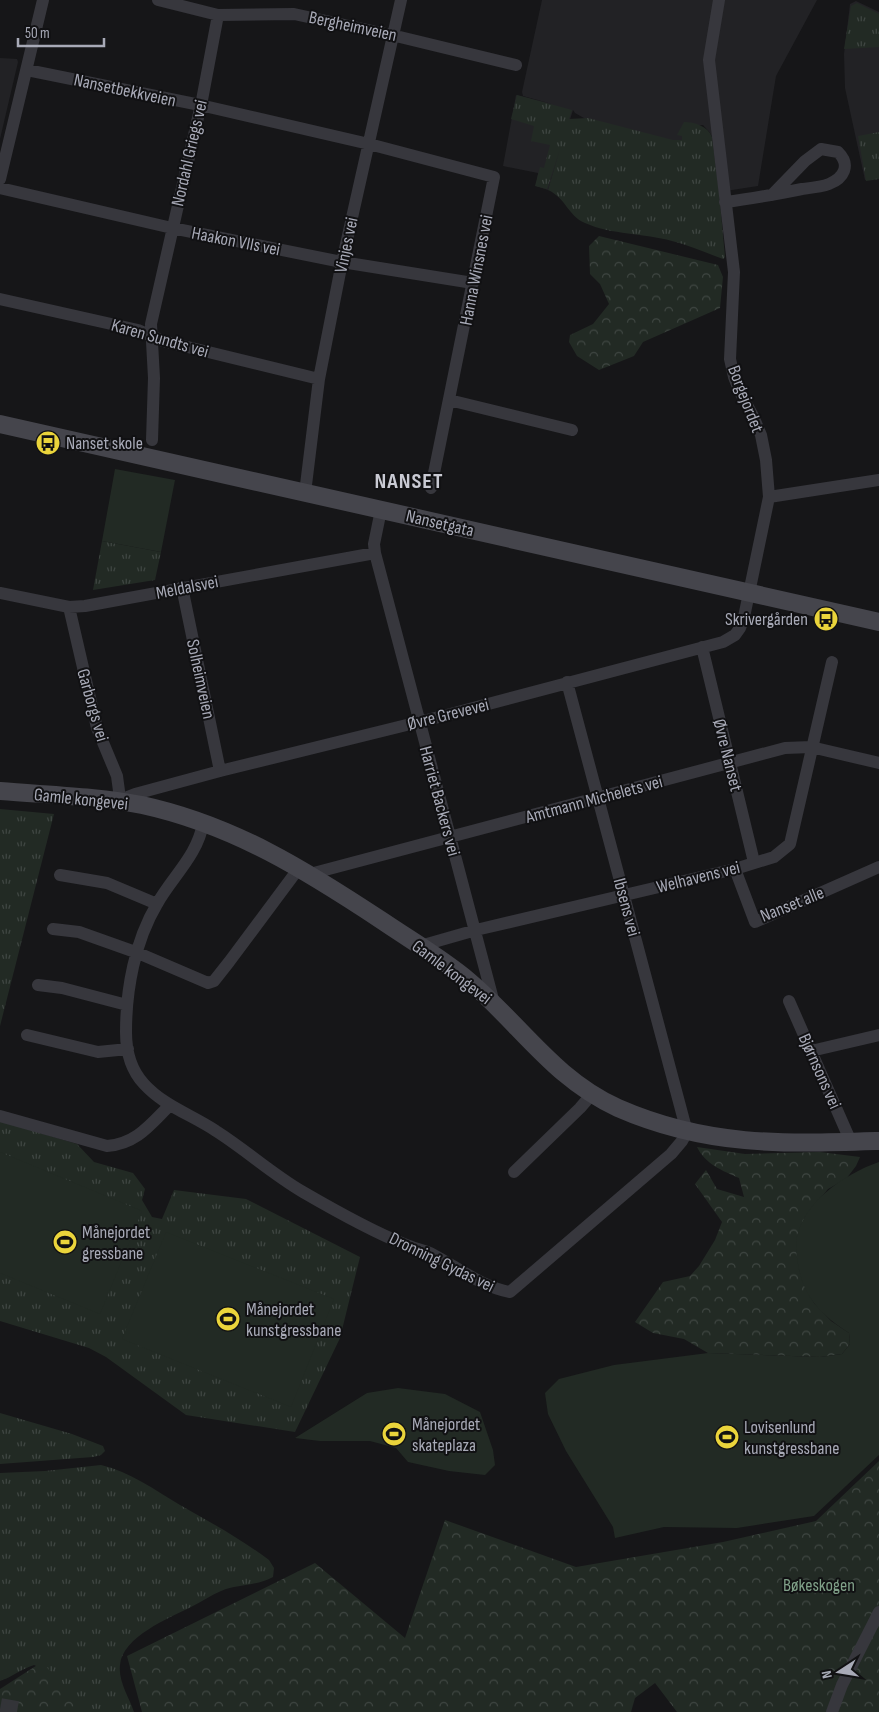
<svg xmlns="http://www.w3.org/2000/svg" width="879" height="1712" font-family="'Sofia Sans Condensed',sans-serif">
<defs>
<pattern id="grass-tufts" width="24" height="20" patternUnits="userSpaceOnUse" patternTransform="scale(1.25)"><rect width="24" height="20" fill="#222a24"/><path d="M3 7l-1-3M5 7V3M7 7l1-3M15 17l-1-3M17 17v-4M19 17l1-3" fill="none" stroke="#3f4642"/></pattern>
<pattern id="forest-crowns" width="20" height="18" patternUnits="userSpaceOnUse" patternTransform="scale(1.25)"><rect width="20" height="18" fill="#222a24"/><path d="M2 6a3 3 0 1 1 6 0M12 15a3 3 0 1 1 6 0" fill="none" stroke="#3f4642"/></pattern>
</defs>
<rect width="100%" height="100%" fill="#161618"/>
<path fill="#222225" d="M 542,0 L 817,0 L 776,76 L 758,186 L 719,192 L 712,137 L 710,133 L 703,125 L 687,127 L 684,142 L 678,143 L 591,122 L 575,113 L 573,110 L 548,190 L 536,186 L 538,173 L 503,166 L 516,95 L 552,104 L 523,96 L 522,92 Z
M 856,1 L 879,12 L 879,178 L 865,180 L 845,88 L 844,54 L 850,4 Z
M 0,58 L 17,59 L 18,62 L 0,139 Z"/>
<path fill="url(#grass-tufts)" d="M 857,3 L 879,14 L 879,47 L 844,49 L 851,6 Z
M 517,95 L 572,110 L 569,119 L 588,118 L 673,140 L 682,140 L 682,136 L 677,135 L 684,122 C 694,122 708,126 712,137 L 719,192 L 725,257 L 723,259 C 706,253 689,245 672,241 C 644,233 612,235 585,223 C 568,216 566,198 548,190 L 560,149 L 547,189 L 535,186 L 540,167 L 544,168 L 550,145 L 531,141 L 534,126 L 511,119 Z
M 879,132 L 879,179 L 866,181 L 858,136 Z
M 102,541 L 161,552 L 155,580 L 93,590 Z
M 0,809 L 54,814 L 0,1026 Z
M 0,1121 L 77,1144 L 94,1162 L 133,1173 L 145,1189 L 142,1200 L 152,1217 L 162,1219 L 174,1190 L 246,1199 L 360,1257 L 340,1338 L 295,1432 L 186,1415 L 106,1357 L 89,1348 L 0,1321 Z
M 0,1413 L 72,1434 L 103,1446 L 105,1451 L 101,1455 L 93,1457 L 0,1464 Z
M 101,1465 C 130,1472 155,1490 180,1505 C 210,1522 241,1539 269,1560 L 274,1568 L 273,1577 C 257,1586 238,1584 221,1591 C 211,1595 201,1602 191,1607 C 169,1618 122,1637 120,1665 C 118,1681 129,1697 134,1712 L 81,1712 L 45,1670 L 34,1665 C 21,1669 12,1677 0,1681 L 0,1473 L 45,1471 Z"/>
<path fill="url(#forest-crowns)" d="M 599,236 L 718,265 L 723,277 L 720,308 L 643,342 L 634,356 L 599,370 L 577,356 L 569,342 L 570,335 L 593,324 L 609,304 L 600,284 L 590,274 L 589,246 Z
M 697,1147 L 745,1154 L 820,1152 L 860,1157 L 856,1166 L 846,1179 L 828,1189 L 805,1217 L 800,1230 L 799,1269 L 807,1290 L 814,1303 L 831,1321 L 849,1333 L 850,1344 L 842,1354 L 820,1357 L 708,1353 L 684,1339 L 653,1333 L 635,1322 L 663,1282 L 690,1276 L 699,1266 L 715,1240 L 722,1222 L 695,1184 L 706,1170 L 717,1189 L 744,1197 L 739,1178 C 723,1171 705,1164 697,1147 Z
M 879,1461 L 879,1712 L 677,1712 L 655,1683 L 635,1698 L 631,1712 L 142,1712 L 127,1656 L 315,1563 L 405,1638 L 445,1520 L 576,1567 L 723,1542 L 816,1521 Z
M 42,1662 L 87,1712 L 0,1712 L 0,1689 Z"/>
<path fill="#222a24" d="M 115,469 L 175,480 L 161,552 L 102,541 Z
M 0,1152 L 142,1211 L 100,1314 L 0,1273 Z
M 879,1162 L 879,1455 L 814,1516 L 737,1528 L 664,1527 L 615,1538 L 613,1527 L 566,1451 L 548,1414 L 545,1393 L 559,1379 L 614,1365 L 708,1353 L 820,1357 L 842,1354 L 850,1344 L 849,1333 C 837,1325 824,1316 814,1303 C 806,1293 800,1278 798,1264 C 797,1258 796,1252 796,1245 C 798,1205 844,1174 879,1162 Z
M 166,1232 L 334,1299 L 291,1407 L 122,1339 Z
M 398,1388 L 445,1394 L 480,1412 L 493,1450 L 495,1465 L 485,1475 L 449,1471 L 408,1462 L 396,1448 L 370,1441 L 320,1441 L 295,1438 L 367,1393 Z"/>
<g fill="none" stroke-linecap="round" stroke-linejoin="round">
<path stroke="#333438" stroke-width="22" stroke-dasharray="22 11" stroke-linecap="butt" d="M 0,1709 L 17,1712"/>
<path stroke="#37373d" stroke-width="12" d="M 158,0 L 218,15 L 294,14 L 400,37 L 516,65
M 27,70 L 200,105 L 369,144 L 494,177 L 431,488
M 0,179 L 43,0
M 0,188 L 172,228 L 342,262 L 473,283
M 725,202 C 751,199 777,194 802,189 C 810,188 821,187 829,184 C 844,178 851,165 838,152 L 821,149 L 805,161 L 772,195
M 0,299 L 138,330 L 163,341 L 319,379
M 449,400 L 572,430
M 152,440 L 154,378 L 151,324 L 202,100 L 218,15
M 305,493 L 319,379 L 342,262 L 401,0
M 769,497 L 879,480
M 381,510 L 374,544 L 375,553 L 494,1003
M 182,587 L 220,771
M 0,593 L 69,607 L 85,606 L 375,553
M 69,607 L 97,728 L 117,776 L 119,791 L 117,801
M 702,647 L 754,862
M 117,801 L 135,794 L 220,771 L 443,716 L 723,642 L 735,635 L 740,628 L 744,617 L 769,497 L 766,460 L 761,435 L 753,416 L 740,392 L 734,377 L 730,359 L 734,272 L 709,60 L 719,0
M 203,823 C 198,855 172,877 157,904 C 135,941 126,989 126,1032 C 126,1051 130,1069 144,1084 C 164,1106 192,1115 216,1131 C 246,1150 272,1174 303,1192 C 334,1210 371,1231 404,1244 C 413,1248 423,1250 432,1254 C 457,1267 482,1287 510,1292 L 671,1154 L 682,1141 L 687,1132 L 567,682
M 735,869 L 755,922 L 879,867
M 310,874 L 785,748 L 811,747 L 879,763
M 60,875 L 107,883 L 157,904
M 53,929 L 79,932 L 138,953 L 208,983 L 214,981 L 229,962 L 299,868
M 420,946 L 476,930 L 735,869 L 774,857 L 790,844 L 832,662
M 38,985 L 62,988 L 127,1005
M 789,1001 L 851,1142
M 27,1035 L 98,1052 L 128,1049
M 811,1051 L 879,1035
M 0,1116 L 107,1146 C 136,1144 150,1125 169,1106
M 514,1172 L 580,1108 L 592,1094
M 832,1712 L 842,1685 L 879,1612"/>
<path stroke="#45454c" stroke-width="18" d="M 0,424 L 879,622
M 0,791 C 47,795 96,796 142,805 C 234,825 307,871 384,922 C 412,941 443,959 469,981 C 521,1025 554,1079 618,1108 C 707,1147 785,1144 879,1141"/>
</g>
<defs>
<symbol id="bus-disc" viewBox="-11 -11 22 22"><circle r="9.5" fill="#ead43b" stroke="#111113"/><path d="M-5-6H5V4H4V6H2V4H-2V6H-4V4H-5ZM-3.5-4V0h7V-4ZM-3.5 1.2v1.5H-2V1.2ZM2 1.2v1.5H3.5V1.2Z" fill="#111"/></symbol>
<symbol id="stadium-disc" viewBox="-11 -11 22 22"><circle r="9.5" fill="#ead43b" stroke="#111113"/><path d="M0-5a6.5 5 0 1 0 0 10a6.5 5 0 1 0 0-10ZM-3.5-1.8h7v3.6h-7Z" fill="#111"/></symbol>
</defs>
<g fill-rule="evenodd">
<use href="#bus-disc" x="34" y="429" width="28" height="28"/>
<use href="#bus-disc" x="812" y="605" width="28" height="28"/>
<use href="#stadium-disc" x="51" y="1228" width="28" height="28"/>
<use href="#stadium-disc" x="214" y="1305" width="28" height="28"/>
<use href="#stadium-disc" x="380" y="1420" width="28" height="28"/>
<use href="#stadium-disc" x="713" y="1423" width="28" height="28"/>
</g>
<g text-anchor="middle" stroke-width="4" stroke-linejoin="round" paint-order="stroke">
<g font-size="18" fill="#a8aab7" stroke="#111113">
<text transform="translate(353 26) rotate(12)" y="6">Bergheimveien</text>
<text transform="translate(125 90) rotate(12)" y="6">Nansetbekkveien</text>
<text transform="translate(189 153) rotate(-77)" y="6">Nordahl Griegs vei</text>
<text transform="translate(236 241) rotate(11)" y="6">Haakon VIIs vei</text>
<text transform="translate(346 245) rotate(-78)" y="6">Vinjes vei</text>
<text transform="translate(476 270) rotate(-79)" y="6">Hanna Winsnes vei</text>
<text transform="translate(160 338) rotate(16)" y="6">Karen Sundts vei</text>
<text transform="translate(746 399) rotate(69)" y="6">Borgejordet</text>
<text transform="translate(440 523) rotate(13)" y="6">Nansetgata</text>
<text transform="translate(187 587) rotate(-11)" y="6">Meldalsvei</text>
<text transform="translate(201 679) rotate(78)" y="6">Solheimveien</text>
<text transform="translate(93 705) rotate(74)" y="6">Garborgs vei</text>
<text transform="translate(448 714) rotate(-14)" y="6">Øvre Grevevei</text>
<text transform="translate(728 755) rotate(76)" y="6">Øvre Nanset</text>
<text transform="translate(81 799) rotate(6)" y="6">Gamle kongevei</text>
<text transform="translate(594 799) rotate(-15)" y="6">Amtmann Michelets vei</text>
<text transform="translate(440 801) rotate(75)" y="6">Harriet Backers vei</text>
<text transform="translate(698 877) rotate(-14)" y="6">Welhavens vei</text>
<text transform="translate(792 904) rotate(-22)" y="6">Nanset alle</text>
<text transform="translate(627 907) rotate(75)" y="6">Ibsens vei</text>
<text transform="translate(452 972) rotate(37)" y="6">Gamle kongevei</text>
<text transform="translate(820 1071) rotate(66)" y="6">Bjørnsons vei</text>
<text transform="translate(442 1262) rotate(26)" y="6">Dronning Gydas vei</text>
</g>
<g font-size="18" fill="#a8aab7" stroke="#111113" text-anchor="start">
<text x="66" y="449">Nanset skole</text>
<text x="808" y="625" text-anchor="end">Skrivergården</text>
<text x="82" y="1238">Månejordet<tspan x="82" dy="21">gressbane</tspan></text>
<text x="246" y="1315">Månejordet<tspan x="246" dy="21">kunstgressbane</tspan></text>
<text x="412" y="1430">Månejordet<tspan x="412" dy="21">skateplaza</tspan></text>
<text x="744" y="1433">Lovisenlund<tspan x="744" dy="21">kunstgressbane</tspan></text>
</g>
<g font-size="18" fill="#80a189" stroke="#111113">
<text x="819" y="1591">Bøkeskogen</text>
</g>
<g font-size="22" font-weight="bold" letter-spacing="1" fill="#c9cad3" stroke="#111113">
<text x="409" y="488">NANSET</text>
</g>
</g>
<g transform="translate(839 1672) rotate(258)" stroke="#111113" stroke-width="4" paint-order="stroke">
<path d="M0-4L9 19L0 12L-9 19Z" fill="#a8aab7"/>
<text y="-8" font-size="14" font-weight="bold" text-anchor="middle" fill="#a8aab7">N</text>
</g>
<path d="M18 38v8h86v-8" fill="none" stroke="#a8aab7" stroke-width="2.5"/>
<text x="25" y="38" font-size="15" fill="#a8aab7" stroke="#111113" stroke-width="4" paint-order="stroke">50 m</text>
</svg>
